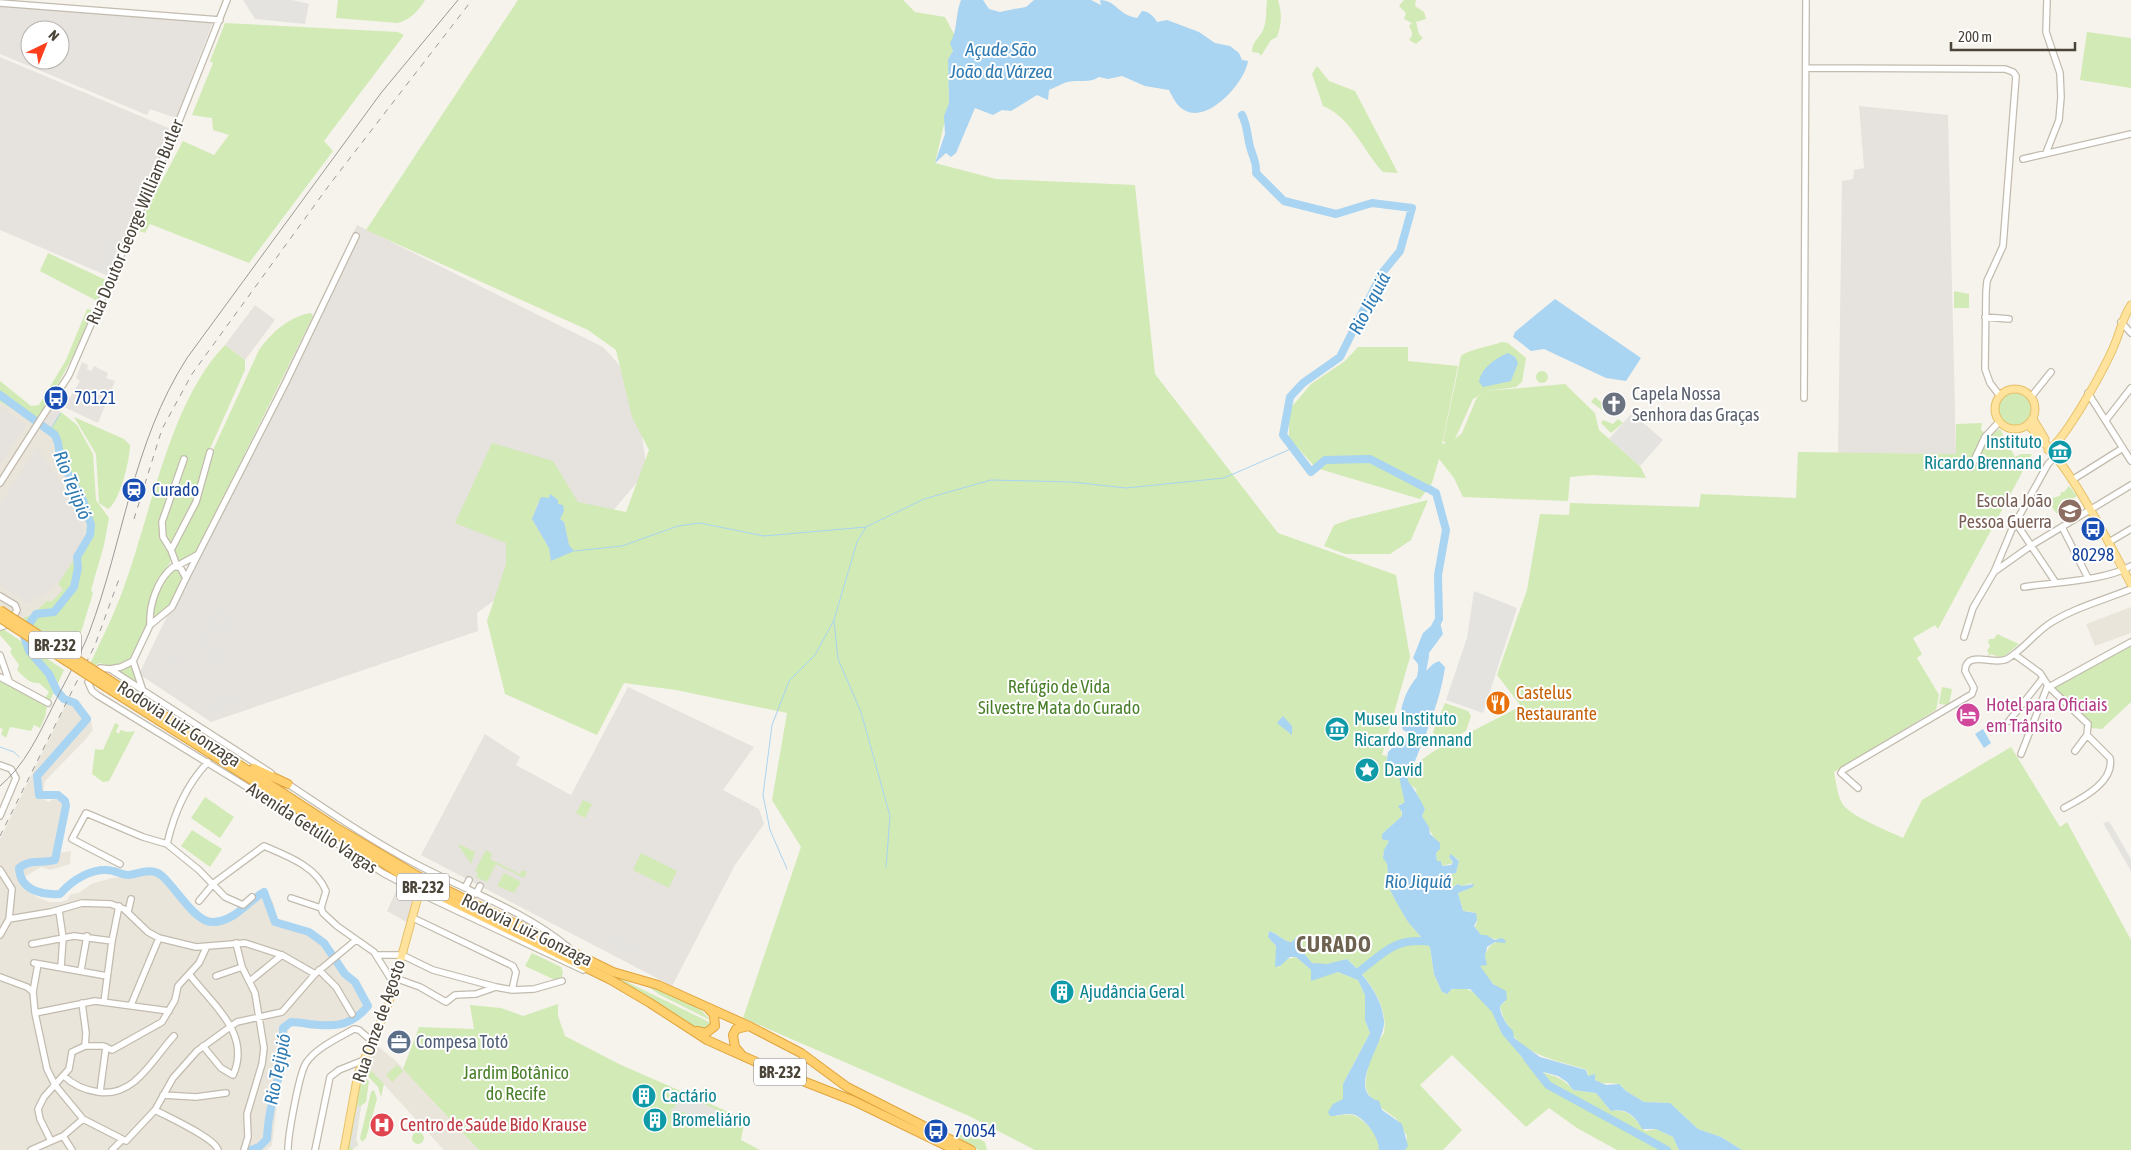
<svg xmlns="http://www.w3.org/2000/svg" width="2131" height="1150" font-family="'Asap Condensed',sans-serif">
<rect width="100%" height="100%" fill="#f6f3ec"/>
<path fill="#eae5da" d="M 0,402 L 37,422 L 57,438 L 92,511 L 92,558 L 33,634 L 0,614 Z
M 2131,607 L 2131,633 L 2095,646 L 2086,624 Z
M 67,702 L 86,713 L 91,721 L 93,730 L 86,739 L 45,781 L 42,798 L 48,802 L 54,799 L 62,800 L 69,807 L 58,853 L 71,851 L 70,864 L 50,870 L 41,867 L 24,877 L 27,888 L 35,896 L 49,902 L 60,902 L 67,900 L 71,894 L 79,893 L 91,884 L 112,878 L 150,874 L 165,879 L 193,912 L 206,921 L 213,919 L 220,924 L 233,920 L 261,895 L 265,895 L 273,902 L 277,920 L 282,925 L 310,936 L 328,948 L 342,971 L 363,994 L 366,1007 L 361,1017 L 342,1027 L 310,1029 L 296,1023 L 290,1026 L 287,1034 L 289,1040 L 287,1053 L 288,1064 L 279,1088 L 272,1145 L 267,1150 L 0,1150 L 0,839 Z
M 376,1045 L 395,1060 L 479,1150 L 444,1150 L 366,1065 Z"/>
<path fill="#e6e2dd" fill-rule="evenodd" d="M 0,6 L 214,19 L 176,118 L 150,109 L 147,115 L 0,54 ZM 30,30 L 60,30 L 60,60 L 30,60 Z
M 0,57 L 171,129 L 108,276 L 0,230 Z
M 1859,106 L 1948,115 L 1956,454 L 1838,453 L 1842,181 L 1853,179 L 1854,170 L 1864,168 Z
M 357,225 L 603,347 L 634,381 L 647,471 L 610,514 L 477,613 L 478,631 L 211,722 L 139,674 Z
M 255,305 L 275,320 L 245,360 L 225,345 Z
M 82,362 L 88,365 L 87,369 L 91,371 L 94,366 L 108,373 L 106,378 L 115,381 L 98,423 L 64,407 L 80,381 L 76,378 Z
M 0,406 L 26,425 L 0,465 Z
M 53,407 L 61,412 L 50,430 L 43,424 Z
M 37,446 L 80,512 L 84,537 L 62,579 L 46,593 L 27,603 L 0,585 L 0,504 Z
M 628,687 L 754,747 L 723,790 L 759,809 L 764,824 L 735,865 L 672,986 L 421,855 L 485,734 L 520,757 L 516,765 L 571,795 Z
M 397,889 L 409,895 L 412,902 L 408,923 L 387,911 Z"/>
<path fill="#efe8d6" d="M 2077,502 L 2082,509 L 2079,514 L 2063,524 L 2057,514 Z"/>
<path fill="#d2eab5" fill-rule="evenodd" d="M 338,0 L 425,0 C 419,10 410,20 398,23 L 336,18 Z
M 518,0 L 903,0 L 915,12 L 945,17 L 955,36 L 953,51 L 948,59 L 949,103 L 935,163 L 996,179 L 1135,185 L 1155,374 L 1278,533 L 1396,575 L 1410,657 L 1382,755 L 1387,756 L 1386,766 L 1400,771 L 1407,788 L 1409,797 L 1404,803 L 1400,804 L 1402,816 L 1382,834 L 1385,840 L 1389,841 L 1383,855 L 1387,864 L 1390,890 L 1408,922 L 1430,947 L 1434,974 L 1442,992 L 1446,994 C 1466,974 1490,1006 1499,1023 C 1500,1026 1500,1032 1502,1034 C 1503,1035 1508,1038 1508,1039 C 1515,1046 1520,1056 1527,1063 C 1541,1077 1559,1071 1573,1090 L 1596,1093 L 1611,1111 C 1629,1108 1635,1119 1645,1131 L 1656,1129 L 1673,1137 L 1679,1150 L 1617,1150 L 1577,1128 L 1549,1108 L 1526,1127 L 1452,1055 L 1420,1085 L 1462,1130 L 1443,1150 L 1405,1150 L 1407,1136 C 1403,1130 1399,1120 1394,1117 C 1384,1110 1369,1100 1366,1088 C 1364,1080 1371,1053 1376,1045 C 1378,1041 1383,1036 1384,1032 C 1389,1005 1366,975 1347,959 C 1333,963 1314,970 1304,956 C 1301,951 1300,942 1297,936 L 1292,942 C 1283,942 1279,933 1269,931 L 1268,937 L 1276,946 L 1278,968 L 1284,960 L 1296,957 L 1311,970 L 1311,980 L 1338,972 L 1358,980 L 1365,995 L 1365,1020 L 1370,1033 L 1343,1084 L 1345,1096 L 1336,1116 C 1341,1115 1351,1113 1355,1116 C 1366,1121 1380,1136 1379,1150 L 1035,1150 L 969,1116 L 743,1018 L 801,847 L 772,800 L 787,713 L 676,690 L 624,683 L 597,735 L 505,694 L 487,621 L 506,564 L 506,543 L 455,523 L 492,443 L 553,461 L 578,502 L 626,512 L 649,450 L 632,417 L 616,350 L 588,330 L 366,230 ZM 550,494 L 558,500 L 558,504 L 563,510 L 560,519 L 564,522 L 569,545 L 567,552 L 551,560 L 549,548 L 532,519 L 538,503 L 549,498 Z
M 1267,0 L 1278,0 C 1282,13 1282,24 1277,37 L 1271,40 L 1261,56 L 1259,53 L 1252,52 C 1252,41 1259,39 1263,30 C 1267,22 1266,9 1267,0 Z
M 1404,0 L 1416,0 L 1415,6 L 1424,12 L 1426,19 L 1416,22 L 1419,34 L 1423,38 L 1416,44 L 1409,40 C 1414,35 1412,31 1409,26 L 1412,23 L 1404,19 L 1406,13 L 1399,6 Z
M 225,23 L 398,32 L 404,35 L 324,141 L 333,151 L 249,263 L 150,224 L 145,233 L 136,230 L 183,141 L 214,155 L 229,135 L 213,130 L 212,118 L 192,115 L 213,63 L 210,61 Z
M 2087,32 L 2131,38 L 2131,88 L 2080,80 Z
M 1317,66 L 1329,81 L 1355,91 L 1398,173 L 1383,172 C 1363,151 1351,117 1323,106 L 1312,74 Z
M 48,253 L 106,280 L 97,301 L 40,271 Z
M 1954,291 L 1969,294 L 1969,308 L 1954,308 Z
M 87,309 L 92,310 C 79,349 60,382 38,417 L 40,418 L 37,422 L 0,402 L 0,381 L 31,406 L 39,405 L 66,360 Z
M 311,313 L 313,316 L 195,554 L 179,563 L 173,550 L 203,485 L 213,450 L 259,350 C 271,333 290,316 311,313 Z
M 1502,342 L 1508,343 L 1526,358 L 1522,382 L 1516,387 L 1487,391 L 1565,384 L 1595,413 L 1599,430 L 1640,466 L 1646,478 L 1592,475 L 1570,477 L 1568,501 L 1463,497 L 1454,478 L 1439,459 L 1432,483 L 1420,499 L 1316,468 L 1289,438 L 1289,410 L 1311,384 L 1345,361 L 1358,347 L 1408,347 L 1408,361 L 1458,366 L 1442,444 L 1446,443 L 1443,441 L 1461,356 C 1468,350 1491,346 1502,342 ZM 1486,391 L 1477,397 L 1462,433 L 1455,439 L 1473,399 Z
M 225,345 L 245,360 L 245,370 L 209,451 L 194,502 L 169,551 L 172,558 C 168,569 159,576 154,587 C 148,600 151,613 147,625 C 144,637 135,649 130,660 L 113,667 L 100,663 L 94,666 L 90,664 C 102,638 116,611 125,584 C 151,512 171,400 225,345 Z
M1536 377a6 6 0 1 1 12 0a6 6 0 1 1-12 0Z
M1998 409a17 17 0 1 1 34 0a17 17 0 1 1-34 0Z
M 1595,397 L 1608,408 L 1605,412 L 1591,402 Z
M 61,412 L 77,425 L 93,454 L 96,500 L 109,518 L 104,545 L 91,590 L 93,593 L 74,655 L 23,623 L 24,618 L 34,614 L 46,601 L 52,601 L 63,590 L 58,584 L 90,535 L 90,525 L 83,500 L 61,461 L 58,443 L 50,430 Z
M 74,417 L 124,439 L 130,445 C 130,459 120,502 108,509 L 99,503 L 96,454 Z
M 1618,419 L 1623,423 L 1611,433 L 1601,423 L 1603,420 L 1613,424 Z
M 1982,423 L 1981,430 L 1988,435 L 2000,429 L 2015,457 L 2021,454 L 2032,454 L 1938,629 L 1935,625 L 1913,638 L 1922,654 L 1917,658 L 1939,695 L 1936,710 L 1834,772 C 1836,782 1837,794 1842,803 C 1849,816 1889,831 1903,838 L 1922,800 L 2011,747 L 2060,827 L 2067,822 L 2131,940 L 2131,1150 L 1742,1150 L 1721,1137 L 1698,1129 L 1670,1103 L 1644,1102 L 1626,1091 L 1619,1084 C 1608,1081 1600,1088 1592,1075 L 1588,1076 L 1587,1070 C 1561,1061 1532,1058 1513,1036 L 1513,1033 L 1503,1017 L 1500,1006 L 1505,1002 C 1498,984 1488,982 1480,966 C 1487,954 1487,939 1506,942 L 1481,935 L 1475,927 L 1477,922 L 1473,912 L 1463,911 L 1458,893 L 1472,887 L 1472,883 L 1462,886 L 1458,884 L 1453,887 L 1447,884 L 1446,875 L 1456,873 L 1459,860 L 1452,855 L 1449,857 L 1453,863 L 1442,866 L 1441,861 L 1437,861 L 1434,838 L 1422,816 L 1425,809 L 1418,801 L 1416,789 L 1406,781 L 1403,773 L 1434,751 L 1521,706 L 1497,675 L 1527,590 L 1540,514 L 1569,515 L 1570,503 L 1699,507 L 1701,494 L 1796,498 L 1798,452 L 1956,454 L 1956,424 Z
M 2069,486 L 2077,496 L 2071,500 L 2063,499 L 2059,505 L 2063,509 L 2057,514 L 2047,500 L 2047,495 L 2052,498 L 2060,496 L 2061,492 L 2064,492 Z
M 1428,500 L 1411,540 L 1390,554 L 1345,554 L 1324,546 L 1334,525 L 1351,519 Z
M 172,569 L 180,570 L 183,577 L 169,605 L 153,620 C 153,603 159,581 172,569 Z
M 0,627 L 64,670 L 50,701 L 45,698 L 49,692 L 39,683 C 30,684 24,677 17,670 L 19,665 L 10,652 L 12,649 L 0,635 Z
M 1997,634 L 2019,644 L 2002,658 L 1991,654 L 1987,658 L 1989,653 L 1987,651 L 1990,646 L 1988,642 L 1989,639 L 1994,639 Z
M 2131,643 L 2131,702 L 2102,729 L 2090,728 L 2053,693 L 2054,686 Z
M 131,664 L 140,687 L 113,670 Z
M 0,681 L 47,706 L 45,717 L 40,728 L 34,725 L 31,731 L 10,727 L 6,738 L 1,734 L 3,729 L 0,728 Z
M 1942,687 L 1952,689 L 1949,705 L 1939,704 Z
M 1445,703 L 1468,711 L 1471,716 L 1466,731 L 1445,743 L 1437,740 L 1433,732 Z
M 115,723 L 119,725 L 116,732 L 119,734 L 120,730 L 128,732 L 135,731 L 109,781 L 103,782 L 92,774 L 95,749 L 103,750 Z
M 205,797 L 234,817 L 220,838 L 191,818 Z
M 583,800 L 592,804 L 585,818 L 576,813 Z
M 192,830 L 222,849 L 210,867 L 181,846 Z
M 459,844 L 475,852 L 471,864 L 459,846 Z
M 486,850 L 492,854 L 490,859 L 520,874 L 522,870 L 527,872 L 524,878 L 496,864 L 487,882 L 476,877 L 478,873 L 475,871 Z
M 641,853 L 677,871 L 669,888 L 633,870 Z
M 504,873 L 521,882 L 514,893 L 497,886 Z
M 532,953 L 561,967 L 563,972 L 561,980 L 557,981 L 525,966 Z
M 598,970 L 609,973 L 711,1023 L 704,1029 L 689,1026 Z
M 643,983 C 664,992 697,1000 710,1020 L 660,995 Z
M 558,1004 L 558,1016 L 565,1036 L 619,1064 L 749,1121 L 743,1129 L 741,1140 L 760,1150 L 479,1150 L 403,1069 L 419,1027 L 474,1029 L 470,1005 L 501,1008 L 523,1016 Z
M 366,1065 L 384,1084 L 381,1097 L 378,1087 L 364,1072 Z
M 397,1065 L 403,1071 L 392,1082 L 386,1075 Z
M 363,1076 L 369,1081 L 366,1102 L 361,1106 L 356,1139 L 358,1145 L 352,1150 L 348,1150 L 359,1083 Z
M 374,1090 L 377,1099 L 366,1138 L 362,1142 L 360,1138 L 371,1092 Z
M412 1138a6 6 0 1 1 12 0a6 6 0 1 1-12 0Z
M 965,1132 L 985,1142 L 987,1150 L 979,1150 L 954,1139 Z"/>
<path fill="#e5e3e0" d="M 243,0 L 292,0 L 309,4 L 305,24 L 255,19 Z
M 110,238 L 121,242 L 108,273 L 97,269 Z
M 1632,413 L 1663,440 L 1640,466 L 1609,439 Z
M 1474,591 L 1517,608 L 1483,713 L 1446,700 L 1467,638 Z
M 218,605 L 223,607 L 197,662 L 192,660 Z
M 226,613 L 236,617 L 227,636 L 218,631 Z
M 209,645 L 226,653 L 218,668 L 202,660 Z
M 166,651 L 182,658 L 179,664 L 173,662 L 172,665 L 162,661 Z
M 221,695 L 243,699 L 241,706 L 209,711 L 208,704 Z
M 1966,699 L 1971,709 L 1961,714 L 1955,704 Z
M 2109,821 L 2131,859 L 2131,871 L 2103,823 Z
M 610,932 L 640,947 L 634,958 L 605,943 Z
M 676,1091 L 719,1111 L 703,1122 L 683,1112 L 676,1114 L 670,1110 L 676,1106 L 674,1101 Z
M 357,1105 L 361,1106 L 356,1139 L 357,1146 L 352,1149 L 350,1146 Z"/>
<path fill="#a9d4f2" d="M 961,0 L 983,0 L 989,9 L 1000,12 L 1014,9 L 1026,7 L 1034,0 L 1091,0 L 1101,5 L 1100,0 C 1116,0 1118,15 1137,18 L 1142,11 C 1149,11 1154,17 1157,22 L 1167,20 L 1199,32 L 1215,43 L 1230,46 L 1239,53 L 1242,60 L 1248,61 C 1245,82 1210,122 1186,111 C 1177,107 1173,98 1169,90 L 1145,86 L 1122,76 L 1108,79 L 1099,77 C 1089,84 1079,79 1068,82 C 1062,83 1055,88 1049,90 L 1048,100 L 1037,95 L 1011,111 L 1002,110 L 993,115 L 975,108 L 956,153 L 951,157 L 946,153 L 935,163 L 945,134 L 944,116 L 949,103 L 948,59 L 953,51 L 950,43 C 958,31 955,14 961,0 Z
M 1555,299 L 1641,358 L 1626,381 L 1606,378 L 1544,349 L 1531,351 L 1513,337 L 1515,332 Z
M 1508,353 L 1515,357 L 1518,363 L 1511,381 L 1483,387 L 1479,382 C 1481,368 1496,358 1508,353 Z
M 550,494 L 558,500 L 558,504 L 563,505 L 564,511 L 560,519 L 564,522 L 569,545 L 574,551 L 551,561 L 549,548 L 532,519 L 541,497 L 549,498 Z
M 1439,619 L 1443,634 L 1429,653 L 1421,669 L 1423,674 L 1433,664 L 1439,661 L 1445,667 C 1442,690 1434,712 1426,734 L 1413,735 L 1403,730 C 1396,713 1406,688 1419,675 L 1418,664 L 1413,658 L 1423,633 Z
M 1283,716 L 1292,726 L 1292,735 L 1277,723 Z
M 1983,729 L 1991,743 L 1984,748 L 1975,734 Z
M 1400,740 L 1421,746 L 1415,761 L 1400,771 L 1386,766 L 1388,752 Z
M 1402,776 C 1412,784 1419,797 1425,809 L 1422,816 L 1429,827 L 1430,834 L 1440,843 L 1440,849 L 1436,853 L 1437,861 L 1441,861 L 1442,866 L 1451,865 L 1453,862 L 1449,857 L 1451,854 L 1459,861 L 1456,873 L 1446,875 L 1447,884 L 1453,887 L 1458,884 L 1462,886 L 1474,884 L 1473,887 L 1458,893 L 1463,911 L 1476,913 L 1477,920 L 1474,926 L 1481,935 L 1486,935 L 1495,940 L 1502,938 L 1506,941 L 1505,943 L 1495,942 L 1487,947 L 1485,956 L 1487,965 L 1480,966 L 1493,984 L 1506,991 L 1507,999 L 1500,1006 C 1500,1016 1507,1025 1513,1031 L 1514,1038 L 1540,1057 L 1586,1070 L 1588,1076 L 1595,1074 L 1595,1080 L 1606,1085 L 1619,1084 L 1626,1091 L 1644,1102 L 1670,1103 L 1698,1129 L 1721,1137 L 1742,1150 L 1679,1150 L 1673,1137 L 1656,1129 L 1642,1129 C 1635,1116 1627,1108 1611,1111 L 1596,1093 L 1573,1090 L 1567,1082 L 1558,1076 L 1543,1072 L 1528,1064 L 1502,1034 L 1492,1012 L 1470,989 L 1452,989 L 1447,994 L 1442,992 L 1434,974 L 1430,947 L 1408,922 L 1398,905 L 1390,890 L 1387,864 L 1383,858 L 1384,850 L 1389,841 L 1382,839 L 1382,834 L 1402,816 L 1402,812 L 1398,806 L 1407,801 L 1409,797 Z
M 1269,931 C 1278,933 1283,942 1292,942 L 1297,936 L 1300,937 L 1302,951 L 1312,963 L 1327,964 L 1347,959 C 1364,975 1382,996 1384,1021 C 1386,1041 1344,1092 1379,1101 L 1382,1110 L 1402,1124 L 1408,1146 L 1405,1150 L 1379,1150 C 1379,1137 1366,1120 1355,1115 C 1349,1112 1337,1116 1330,1116 L 1328,1112 L 1333,1104 L 1343,1099 L 1343,1084 L 1370,1033 L 1365,1020 L 1365,995 L 1358,980 L 1338,972 L 1311,981 L 1311,970 L 1296,957 L 1290,957 L 1280,966 L 1275,967 L 1276,946 L 1268,937 Z"/>
<g fill="none" stroke-linecap="round" stroke-linejoin="round">
<path stroke="#a9d4f2" stroke-width="1" d="M 50,430 L 60,414
M 574,551 L 622,546 L 678,526 L 700,523 L 764,536 L 866,527 L 924,499 L 991,480 L 1072,482 L 1126,488 L 1224,478 L 1293,448
M 834,621 L 838,659 L 861,712 L 890,816 L 886,867
M 0,747 L 14,752 L 19,757
M 787,869 L 770,830 L 763,795 L 772,725 L 789,681 L 815,655 L 834,620 L 857,542 L 866,527"/>
<path stroke="#a9d4f2" stroke-width="8" d="M 1242,115 C 1248,126 1247,138 1251,150 C 1254,160 1257,163 1256,173 L 1284,201 L 1336,214 L 1372,203 L 1412,208 L 1400,251 L 1382,273 L 1340,357 L 1303,383 L 1290,397 L 1283,435 L 1311,472 L 1325,460 L 1370,459 L 1426,488
M 0,395 L 55,435 L 58,443 L 61,461 L 83,500 L 91,525 L 90,535 L 77,557 L 78,568 L 74,587 L 54,612 L 36,614 L 23,633 L 29,651 L 49,674 L 57,691 L 64,699 L 75,703 L 87,719 L 37,776 L 39,795 L 58,795 L 65,801 L 66,806 L 55,860 C 42,864 31,858 19,868 C 20,890 41,895 60,894 C 72,880 94,866 113,871 C 119,872 122,875 128,875 C 138,874 151,867 161,875 C 175,886 195,923 213,922 C 234,922 248,901 264,892 L 275,922 L 309,932 L 324,943 L 345,974 L 355,982 L 368,1006 C 345,1034 321,1024 291,1022 L 283,1028 C 282,1036 286,1043 285,1051 C 279,1081 268,1107 267,1139 L 259,1147 L 251,1150
M 1429,489 L 1436,493 L 1446,530 L 1438,575 L 1439,619 L 1435,627
M 1420,682 L 1425,656
M 1407,751 L 1413,725
M 1403,776 L 1410,808
M 1360,971 C 1387,950 1396,937 1433,942
M 1527,1058 L 1548,1085 L 1667,1150"/>
<defs>
<path id="minor" d="M 0,3 L 220,20
M 1806,68 L 2005,69 L 2013,72 L 2016,76 L 2003,246 L 1987,281 L 1986,292 L 1985,369 L 1990,383 L 2000,396
M 2046,153 L 2059,120 L 2061,97 L 2060,73 L 2046,32 L 2047,0
M 2023,159 L 2131,134
M 1985,317 L 2009,319
M 2121,322 L 2131,333
M 2088,393 L 2131,461
M 2031,397 L 2051,372
M 1804,398 L 1806,0
M 2106,420 L 2131,388
M 1971,467 L 1985,437 L 1999,422
M 2072,480 L 2123,448
M 0,483 L 69,375 L 177,126 L 227,0
M 2016,523 L 2056,583
M 2062,527 L 2088,578
M 2109,542 L 2131,529
M 171,550 L 163,537 L 162,522 L 184,459
M 197,555 L 177,566 L 171,550 L 196,502 L 210,452
M 1994,572 L 2032,545 L 2131,485
M 186,578 L 285,384 L 356,236
M 2024,587 C 2055,582 2104,581 2131,566
M 0,596 L 15,605 L 17,610 L 10,624 L 0,627
M 1964,637 L 1973,608 L 1994,572 L 2012,529 L 2048,464 L 2055,457
M 2014,654 L 2040,673 L 2049,687 L 2088,724 L 2087,735 L 2110,758 C 2115,782 2081,799 2064,808
M 0,655 L 9,681
M 133,661 L 142,688
M 110,669 L 121,667 L 133,661 L 150,625 L 172,607 L 186,578 L 180,567 L 173,567 C 157,580 149,605 150,625
M 0,677 L 48,703
M 2049,687 L 2131,642
M 2009,721 L 2043,678
M 2075,751 L 2087,735
M 2021,754 L 2048,685
M 0,765 L 11,769 L 16,778 L 0,816
M 285,782 C 327,810 369,839 414,863 C 465,890 523,910 568,947
M 1858,788 L 1841,773 L 1843,770 L 1972,694 L 1974,688 L 1965,671 C 1966,649 1994,666 2007,659 C 2023,650 2034,634 2049,624 C 2073,608 2104,600 2131,589
M 260,795 L 97,695 L 92,691 L 88,682 L 100,668 L 110,669 L 271,773
M 270,801 L 383,873 L 432,899 L 583,970
M 167,844 C 174,813 186,785 208,762
M 120,864 L 72,839 L 86,813 L 143,837 L 167,844 L 199,870 L 225,897 L 243,905 L 252,897
M 0,870 L 12,889 L 9,919 L 0,935
M 465,888 L 469,880
M 476,894 L 480,886
M 291,898 L 321,908
M 199,901 L 214,883 L 264,846 C 287,856 316,866 326,891 L 321,908 L 323,913 L 337,926 L 374,952 L 394,984
M 59,911 L 63,938 L 61,967
M 128,912 L 131,899
M 413,918 L 513,966 L 516,972 L 512,990
M 9,919 L 51,912 L 82,903 L 111,904 L 124,909 L 148,932 L 159,938 L 196,947 L 245,943 L 282,955 L 315,974
M 236,943 L 242,967 L 255,993 L 264,1048 L 262,1064 L 247,1114 L 248,1137 L 244,1150
M 32,944 L 74,936 L 112,941
M 377,955 L 402,955 L 433,970 L 496,987
M 34,963 L 107,976
M 38,964 L 33,992 L 35,1013 L 47,1069 L 55,1085 L 83,1119
M 81,970 L 87,936
M 319,970 L 336,987 L 352,1014
M 189,974 C 212,1004 252,1034 233,1075 L 221,1068 L 203,1046
M 216,976 L 242,967
M 0,977 L 27,987 L 33,992
M 395,978 L 420,987 L 446,1002 L 455,995 L 476,994 L 496,987 L 512,990 L 534,989 L 562,981
M 250,981 L 282,955
M 104,1002 L 112,941 L 119,906
M 131,1005 L 159,938
M 35,1013 L 95,1001 L 169,1011
M 85,1046 L 103,1046 L 112,1050 L 162,1022 L 175,1000 L 178,986 L 199,963 L 206,948
M 64,1076 C 74,1086 85,1090 98,1092 C 135,1098 153,1058 174,1036
M 100,1092 L 106,1047
M 163,1095 L 196,1097 L 226,1093
M 155,1110 C 168,1117 215,1138 218,1150
M 63,1136 L 72,1150
M 51,1141 L 40,1119 L 38,1109 L 44,1097 L 69,1069 L 72,1052 L 85,1046 L 86,1033 L 82,1003
M 31,1150 L 63,1136 L 83,1119 L 126,1141 L 155,1110 L 173,1078 L 197,1051 L 237,1022 L 282,1012 L 315,974 L 356,940
M 112,1150 L 122,1140
M 288,1150 C 288,1135 299,1074 306,1063 C 316,1048 338,1038 354,1029 L 359,1030 L 373,1042
M 315,1150 L 330,1077 L 339,1070 L 364,1060"/>
<path id="major" d="M1995 409a20 20 0 1 1 40 0a20 20 0 1 1-40 0Z
M 2033,419 L 2045,439
M 2028,425 C 2073,469 2101,529 2131,584
M 2048,450 C 2066,440 2108,362 2116,341 C 2121,328 2123,317 2131,305
M 344,1150 L 358,1074 L 389,1002 L 419,893"/>
<path id="highway" d="M 109,680 L 335,827 L 416,875 L 613,972 L 658,985 L 749,1026 L 801,1053 L 847,1087 L 971,1150
M 106,687 L 414,883 L 611,980 L 650,1003 L 707,1040 L 772,1069 L 854,1101 L 955,1150
M 254,768 L 288,784
M 258,789 L 272,802
M 697,1031 L 706,1033 L 715,1026 L 714,1015 L 708,1008
M 741,1054 L 735,1047 L 733,1035 L 736,1029 L 749,1026"/>
</defs>
<use href="#minor" stroke="#c2bbae" stroke-width="8"/>
<use href="#major" stroke="#e6c16a" stroke-width="9"/>
<use href="#highway" stroke="#e0a43c" stroke-width="10"/>
<use href="#minor" stroke="#fff" stroke-width="5.5"/>
<use href="#major" stroke="#ffe39c" stroke-width="7"/>
<use href="#highway" stroke="#ffcf6e" stroke-width="8"/>
<path stroke="#9a9a9a" stroke-width="1" d="M 0,786 C 25,765 38,736 52,708 C 64,683 79,658 89,633 C 124,540 132,444 187,358 L 381,93 L 458,0"/>
<path stroke="#9a9a9a" stroke-width="1" stroke-dasharray="6 6" stroke-linecap="butt" d="M 134,519 L 162,429 L 192,374 L 330,184 L 472,0
M 0,836 L 95,645 L 119,579"/>
<defs>
<path id="highway-bridge" d="M 0,610 L 109,680
M 0,618 L 106,687"/>
</defs>
<use href="#highway-bridge" stroke="#e0a43c" stroke-width="10" stroke-linecap="butt"/>
<use href="#highway-bridge" stroke="#ffcf6e" stroke-width="8"/>
</g>
<defs>
<symbol id="bus-disc" viewBox="-11 -11 22 22"><circle r="9.5" fill="#1a4fb4" stroke="#fff"/><path d="M-5-6H5V4H4V6H2V4H-2V6H-4V4H-5ZM-3.5-4V0h7V-4ZM-3.5 1.2v1.5H-2V1.2ZM2 1.2v1.5H3.5V1.2Z" fill="#fff"/></symbol>
<symbol id="church-disc" viewBox="-11 -11 22 22"><circle r="9.5" fill="#6b7280" stroke="#fff"/><path d="M-1.2-6h2.4v3.5h3.3v2.4h-3.3V6h-2.4V-.1h-3.3v-2.4h3.3Z" fill="#fff"/></symbol>
<symbol id="museum-disc" viewBox="-11 -11 22 22"><circle r="9.5" fill="#0f9aa8" stroke="#fff"/><path d="M0-6L6-3V-2H-6V-3ZM-5-1h2V3h-2ZM-1-1h2V3h-2ZM3-1h2V3H3ZM-6 4H6V6H-6Z" fill="#fff"/></symbol>
<symbol id="station-disc" viewBox="-11 -11 22 22"><circle r="9.5" fill="#1a4fb4" stroke="#fff"/><path d="M-3-6H3Q5-6 5-4V2Q5 4 3 4L4.5 6H3L1.5 4h-3L-3 6H-4.5L-3 4Q-5 4-5 2V-4Q-5-6-3-6ZM-3.5-4v3h7v-3ZM-3.5 1v1.5H-2V1ZM2 1v1.5H3.5V1Z" fill="#fff"/></symbol>
<symbol id="school-disc" viewBox="-11 -11 22 22"><circle r="9.5" fill="#8d6e63" stroke="#fff"/><path d="M0-5L7-2L0 1L-7-2ZM-4 1L0 2.5L4 1V4Q0 6-4 4Z" fill="#fff"/></symbol>
<symbol id="restaurant-disc" viewBox="-11 -11 22 22"><circle r="9.5" fill="#e8710a" stroke="#fff"/><path d="M-5-6h1v4h1v-4h1v4h1v-4h1v5L-1.5 .5V6h-2V.5L-5-1ZM5-6V6H3V1.5H1.5Q1.5-4 5-6Z" fill="#fff"/></symbol>
<symbol id="hotel-disc" viewBox="-11 -11 22 22"><circle r="9.5" fill="#d1479c" stroke="#fff"/><path d="M-6-4.5h1.5V1H6V5H4.5V3h-9V5H-6ZM-4 0a1.8 1.8 0 1 1 3.6 0ZM.5 0V-2.5h3Q6-2.5 6 0Z" fill="#fff"/></symbol>
<symbol id="sight-disc" viewBox="-11 -11 22 22"><circle r="9.5" fill="#0f9aa8" stroke="#fff"/><path d="M0-6L1.8-2.2L6-1.7L2.9 1.2L3.7 5.4L0 3.3L-3.7 5.4L-2.9 1.2L-6-1.7L-1.8-2.2Z" fill="#fff"/></symbol>
<symbol id="building-disc" viewBox="-11 -11 22 22"><circle r="9.5" fill="#0f9aa8" stroke="#fff"/><path d="M-4-6H4V6H1V3H-1V6H-4ZM-2.5-4.3h1.7v1.8h-1.7ZM.8-4.3h1.7v1.8H.8ZM-2.5-1h1.7V.8h-1.7ZM.8-1h1.7V.8H.8Z" fill="#fff"/></symbol>
<symbol id="office-disc" viewBox="-11 -11 22 22"><circle r="9.5" fill="#5c6f8a" stroke="#fff"/><path d="M-6-3h4V-5.5h4V-3h4V5H-6ZM-1-4.5V-3h2v-1.5ZM-6 0V1H6V0Z" fill="#fff"/></symbol>
<symbol id="hospital-disc" viewBox="-11 -11 22 22"><circle r="9.5" fill="#e0444e" stroke="#fff"/><path d="M-5-5h3v3.5h4V-5h3V5h-3V1.5h-4V5h-3Z" fill="#fff"/></symbol>
</defs>
<g fill-rule="evenodd">
<use href="#bus-disc" x="42" y="384" width="28" height="28"/>
<use href="#church-disc" x="1600" y="390" width="28" height="28"/>
<use href="#museum-disc" x="2046" y="438" width="28" height="28"/>
<use href="#station-disc" x="120" y="476" width="28" height="28"/>
<use href="#school-disc" x="2056" y="497" width="28" height="28"/>
<use href="#bus-disc" x="2079" y="515" width="28" height="28"/>
<use href="#restaurant-disc" x="1484" y="689" width="28" height="28"/>
<use href="#hotel-disc" x="1954" y="701" width="28" height="28"/>
<use href="#museum-disc" x="1323" y="715" width="28" height="28"/>
<use href="#sight-disc" x="1353" y="756" width="28" height="28"/>
<use href="#building-disc" x="1048" y="978" width="28" height="28"/>
<use href="#office-disc" x="385" y="1028" width="28" height="28"/>
<use href="#building-disc" x="630" y="1082" width="28" height="28"/>
<use href="#building-disc" x="641" y="1106" width="28" height="28"/>
<use href="#hospital-disc" x="368" y="1111" width="28" height="28"/>
<use href="#bus-disc" x="922" y="1117" width="28" height="28"/>
</g>
<g text-anchor="middle" stroke-width="4" stroke-linejoin="round" paint-order="stroke">
<g fill="#fff" stroke="#817c74" stroke-width="1">
<rect x="29" y="631.5" width="52" height="27" rx="4"/>
<rect x="397" y="873.5" width="52" height="27" rx="4"/>
<rect x="754" y="1058.5" width="52" height="27" rx="4"/>
</g>
<g font-size="16" font-weight="bold" fill="#4b4439">
<text x="55" y="651">BR-232</text>
<text x="423" y="893">BR-232</text>
<text x="780" y="1078">BR-232</text>
</g>
<g font-size="18" fill="#4b4439" stroke="#fff">
<text transform="translate(135 222) rotate(-67)" y="6">Rua Doutor George William Butler</text>
<text transform="translate(179 724) rotate(33)" y="6">Rodovia Luiz Gonzaga</text>
<text transform="translate(312 828) rotate(33)" y="6">Avenida Getúlio Vargas</text>
<text transform="translate(527 930) rotate(26)" y="6">Rodovia Luiz Gonzaga</text>
<text transform="translate(379 1021) rotate(-71)" y="6">Rua Onze de Agosto</text>
</g>
<g font-size="18" fill="#5b616d" stroke="#fff" text-anchor="start">
<text x="1632" y="400">Capela Nossa<tspan x="1632" dy="21">Senhora das Graças</tspan></text>
</g>
<g font-size="18" fill="#164399" stroke="#fff" text-anchor="start">
<text x="74" y="404">70121</text>
<text x="152" y="496">Curado</text>
<text x="2093" y="561" text-anchor="middle">80298</text>
<text x="954" y="1137">70054</text>
</g>
<g font-size="18" fill="#0d838f" stroke="#fff" text-anchor="start">
<text x="2042" y="448" text-anchor="end">Instituto<tspan x="2042" dy="21">Ricardo Brennand</tspan></text>
<text x="1354" y="725">Museu Instituto<tspan x="1354" dy="21">Ricardo Brennand</tspan></text>
<text x="1384" y="776">David</text>
<text x="1080" y="998">Ajudância Geral</text>
<text x="662" y="1102">Cactário</text>
<text x="672" y="1126">Bromeliário</text>
</g>
<g font-size="18" fill="#785e54" stroke="#fff" text-anchor="end">
<text x="2052" y="507">Escola João<tspan x="2052" dy="21">Pessoa Guerra</tspan></text>
</g>
<g font-size="18" fill="#4a7f2a" stroke="#fff">
<text x="1059" y="693">Refúgio de Vida<tspan x="1059" dy="21">Silvestre Mata do Curado</tspan></text>
<text x="516" y="1079">Jardim Botânico<tspan x="516" dy="21">do Recife</tspan></text>
</g>
<g font-size="18" fill="#c56008" stroke="#fff" text-anchor="start">
<text x="1516" y="699">Castelus<tspan x="1516" dy="21">Restaurante</tspan></text>
</g>
<g font-size="18" fill="#b23c85" stroke="#fff" text-anchor="start">
<text x="1986" y="711">Hotel para Oficiais<tspan x="1986" dy="21">em Trânsito</tspan></text>
</g>
<g font-size="18" fill="#4e5e75" stroke="#fff" text-anchor="start">
<text x="416" y="1048">Compesa Totó</text>
</g>
<g font-size="18" fill="#be3a42" stroke="#fff" text-anchor="start">
<text x="400" y="1131">Centro de Saúde Bido Krause</text>
</g>
<g font-size="19" font-style="italic" fill="#2e7ab2" stroke="#fff">
<text x="1001" y="56">Açude São<tspan x="1001" dy="22">João da Várzea</tspan></text>
<text transform="translate(1369 303) rotate(-62)" y="7">Rio Jiquiá</text>
<text transform="translate(73 485) rotate(68)" y="7">Rio Tejipió</text>
<text x="1418" y="888">Rio Jiquiá</text>
<text transform="translate(277 1069) rotate(-79)" y="7">Rio Tejipió</text>
</g>
<g font-size="22" font-weight="bold" letter-spacing="1" fill="#6e6250" stroke="#fff">
<text x="1334" y="952">CURADO</text>
</g>
</g>
<g transform="translate(45 45) rotate(43)"><circle r="24" fill="#ffffff" stroke="#b7b4b0"/>
<path d="M0-4L9 19L0 12L-9 19Z" fill="#fc3f1d"/>
<text y="-8" font-size="14" font-weight="bold" text-anchor="middle" fill="#4b4439">N</text>
</g>
<path d="M1951 42v8h124v-8" fill="none" stroke="#4b4439" stroke-width="2.5"/>
<text x="1958" y="42" font-size="15" fill="#4b4439" stroke="#ffffff" stroke-width="4" paint-order="stroke">200 m</text>
</svg>
